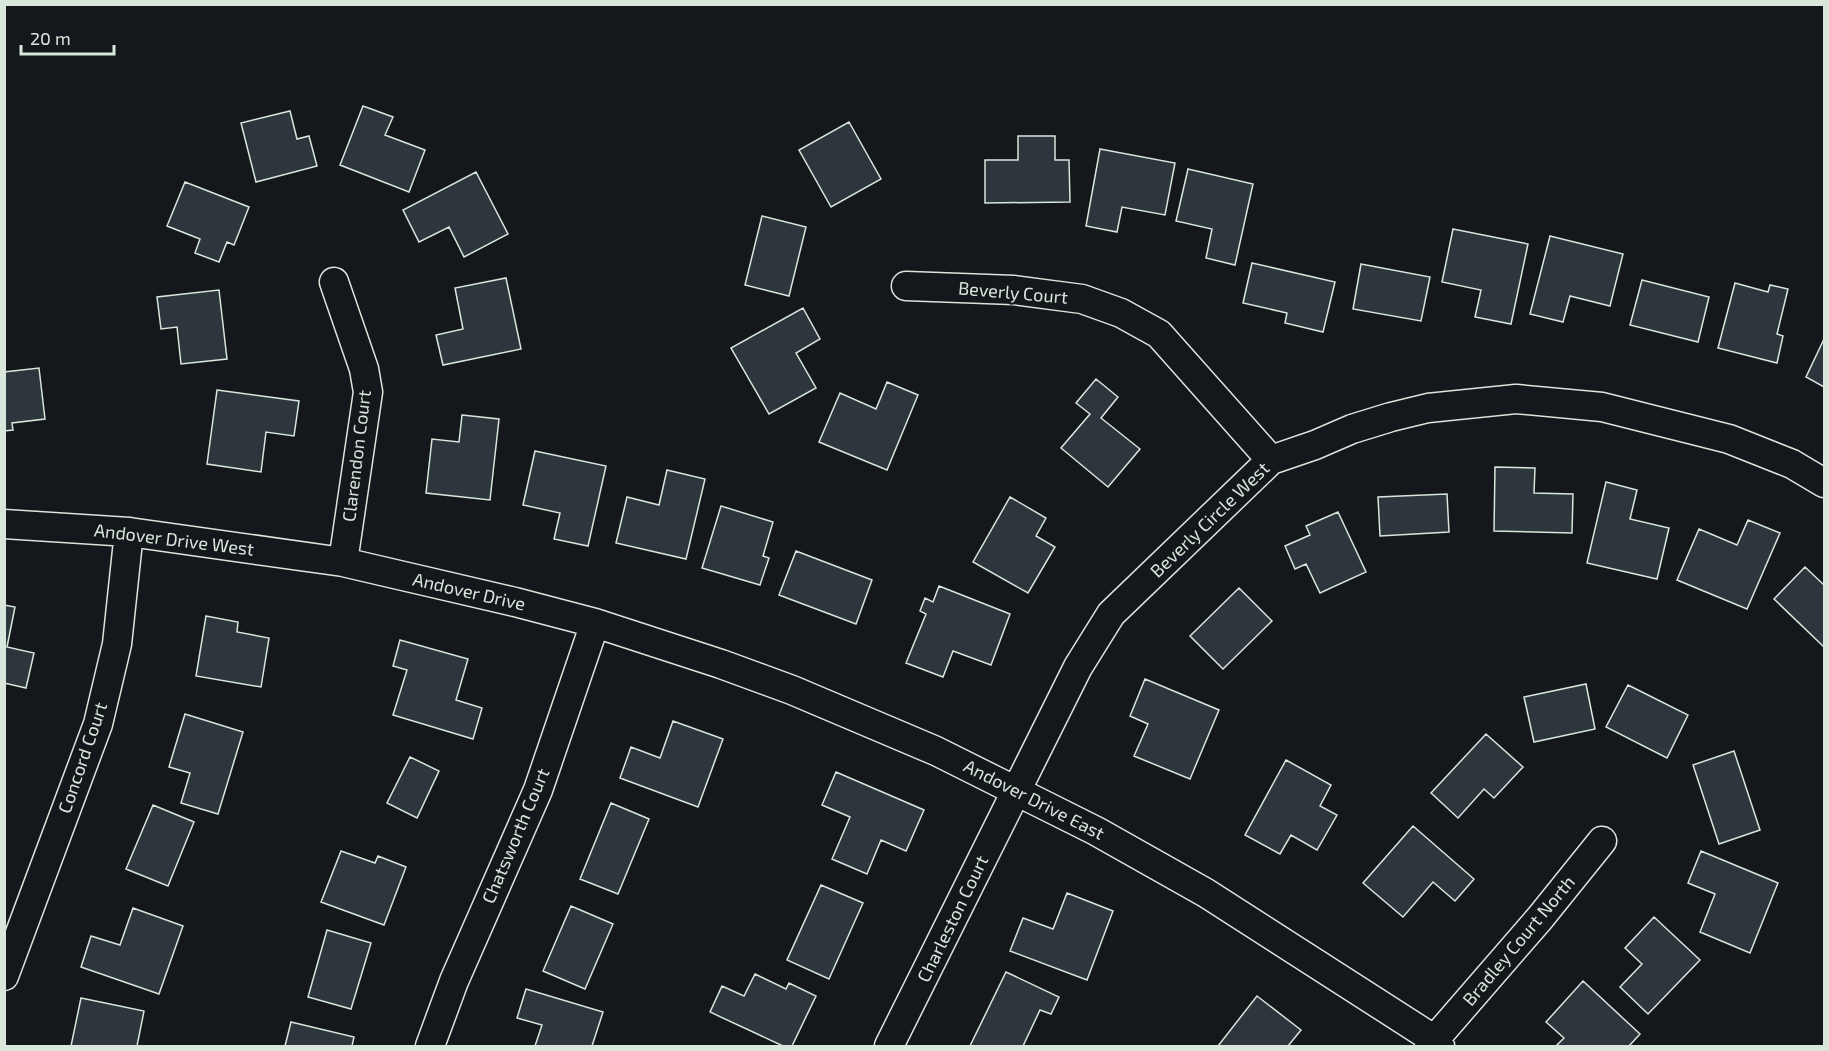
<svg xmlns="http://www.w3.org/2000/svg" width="1829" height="1051" font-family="'Exo 2',sans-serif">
<rect width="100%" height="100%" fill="#14181c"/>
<path fill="#2c363c" stroke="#d8e6dc" stroke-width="1.5" d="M 363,106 L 393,117 L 385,135 L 425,150 L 409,192 L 340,165 Z
M 290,111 L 297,139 L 309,136 L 317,166 L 256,182 L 241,123 Z
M 849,122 L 881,179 L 831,207 L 799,150 Z
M 1018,136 L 1055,136 L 1055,160 L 1069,160 L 1070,202 L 985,203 L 985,160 L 1018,160 Z
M 1100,149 L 1175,163 L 1165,215 L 1122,207 L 1117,232 L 1086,226 Z
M 1188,169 L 1253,184 L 1235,265 L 1206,258 L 1212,229 L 1176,221 Z
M 476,172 L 508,234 L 464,257 L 449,227 L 419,242 L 403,210 Z
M 185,182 L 249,207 L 234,245 L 227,242 L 219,262 L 195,253 L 200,239 L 167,226 Z
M 762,216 L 806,227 L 789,296 L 745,285 Z
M 1453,229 L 1528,244 L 1511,324 L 1475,317 L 1481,290 L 1442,282 Z
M 1550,236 L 1623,254 L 1610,306 L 1570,296 L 1563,322 L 1530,314 Z
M 1252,263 L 1335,282 L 1323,332 L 1285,323 L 1287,313 L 1243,303 Z
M 1361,264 L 1430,277 L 1421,321 L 1353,309 Z
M 506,278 L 521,349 L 443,365 L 436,335 L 463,329 L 455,288 Z
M 1642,280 L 1709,297 L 1698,342 L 1630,325 Z
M 1735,283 L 1768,292 L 1770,285 L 1788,289 L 1777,334 L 1783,336 L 1777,363 L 1718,348 Z
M 219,290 L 227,359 L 181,364 L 177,327 L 161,329 L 157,297 Z
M 803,308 L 820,339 L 796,353 L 816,388 L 769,414 L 731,348 Z
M 1824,339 L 1824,387 L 1806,377 Z
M 39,368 L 45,419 L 12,423 L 13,430 L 4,431 L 4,372 Z
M 1096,379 L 1118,397 L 1101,418 L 1140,449 L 1108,487 L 1061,448 L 1090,414 L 1076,403 Z
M 887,382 L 918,395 L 887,470 L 819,442 L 840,393 L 876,409 Z
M 217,390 L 299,401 L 294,436 L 266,432 L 261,472 L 207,464 Z
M 462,415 L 499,419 L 490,500 L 426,493 L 432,439 L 459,442 Z
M 535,451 L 606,466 L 588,546 L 554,539 L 560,513 L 523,505 Z
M 1495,467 L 1535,468 L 1534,493 L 1573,494 L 1572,533 L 1494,531 Z
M 667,470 L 705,479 L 686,559 L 616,543 L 627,497 L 659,505 Z
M 1606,482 L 1637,490 L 1630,519 L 1669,528 L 1657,579 L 1587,563 Z
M 1447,494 L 1449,532 L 1380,536 L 1378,497 Z
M 1010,497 L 1046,518 L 1036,536 L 1055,547 L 1028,593 L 973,562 Z
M 721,506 L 773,522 L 763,556 L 769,558 L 760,585 L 702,568 Z
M 1338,512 L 1366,572 L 1320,593 L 1306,564 L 1295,569 L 1285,546 L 1310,535 L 1306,526 Z
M 1748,520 L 1780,533 L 1747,609 L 1677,580 L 1699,529 L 1737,545 Z
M 796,551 L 872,580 L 856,624 L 779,595 Z
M 1805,567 L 1824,585 L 1824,647 L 1774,599 Z
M 939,586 L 1010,614 L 991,665 L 953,651 L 943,677 L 906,663 L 926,614 L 920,611 L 925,598 L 933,602 Z
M 1239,588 L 1272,621 L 1223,669 L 1190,636 Z
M 4,605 L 15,607 L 7,647 L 34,653 L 26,688 L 4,683 Z
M 206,616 L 238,622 L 237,632 L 269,638 L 261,687 L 196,676 Z
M 400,640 L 468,659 L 456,700 L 482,708 L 473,739 L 393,715 L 407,670 L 393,666 Z
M 1145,679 L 1219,710 L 1190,779 L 1134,756 L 1148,724 L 1130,716 Z
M 1586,684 L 1595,729 L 1534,742 L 1524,697 Z
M 1628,685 L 1688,715 L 1667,758 L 1606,727 Z
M 185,714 L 243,732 L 218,814 L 181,803 L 190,773 L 169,767 Z
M 673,721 L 723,739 L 698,807 L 620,778 L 631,747 L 660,758 Z
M 1486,734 L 1523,767 L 1494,798 L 1484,789 L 1458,818 L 1431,793 Z
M 1734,751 L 1760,830 L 1719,844 L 1693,765 Z
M 410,757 L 439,771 L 417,818 L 387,803 Z
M 1286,760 L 1331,785 L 1320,806 L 1337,815 L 1317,850 L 1291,835 L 1280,854 L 1245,835 Z
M 836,772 L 924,810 L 906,851 L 881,840 L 867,874 L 832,859 L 850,817 L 822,805 Z
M 611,803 L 649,819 L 618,894 L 580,879 Z
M 153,805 L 194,822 L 168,886 L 126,869 Z
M 1413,826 L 1474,879 L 1455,901 L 1433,882 L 1403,917 L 1363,883 Z
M 341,851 L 375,863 L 378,856 L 406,867 L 384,925 L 321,902 Z
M 1701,851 L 1778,883 L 1750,953 L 1700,932 L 1715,894 L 1688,883 Z
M 821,885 L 863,903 L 829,979 L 787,960 Z
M 1067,893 L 1113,911 L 1087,980 L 1010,951 L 1023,918 L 1053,929 Z
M 571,906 L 613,924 L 585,989 L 543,971 Z
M 133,908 L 183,926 L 159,994 L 81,967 L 91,936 L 120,945 Z
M 1654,917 L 1700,960 L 1648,1014 L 1620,987 L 1642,964 L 1625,948 Z
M 327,930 L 371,943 L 351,1009 L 308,997 Z
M 1006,972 L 1059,997 L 1051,1014 L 1040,1010 L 1023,1046 L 970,1046 Z
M 755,974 L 786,989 L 789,983 L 816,996 L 792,1046 L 783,1046 L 710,1012 L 722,986 L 744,996 Z
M 1583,981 L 1640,1034 L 1629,1046 L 1556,1046 L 1564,1038 L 1546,1022 Z
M 526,989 L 603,1012 L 592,1046 L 535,1046 L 542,1025 L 517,1018 Z
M 1257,996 L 1301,1030 L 1288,1046 L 1218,1046 Z
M 81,998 L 144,1011 L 137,1046 L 71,1046 Z
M 291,1022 L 354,1037 L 352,1046 L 285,1046 Z"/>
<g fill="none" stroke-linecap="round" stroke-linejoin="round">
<defs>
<path id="minor" d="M 334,282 L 364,369 L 368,392 L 343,562
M 906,286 L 1014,290 L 1082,299 L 1121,313 L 1159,334 L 1271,460
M 4,524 L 129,532 L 343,562 L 515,602 L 595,623 L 721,664 L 792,690 L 936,751 L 1096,831 L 1206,893 L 1435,1040 L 1440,1046
M 4,976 L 98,724 L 117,644 L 129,532
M 430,1046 L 454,981 L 538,790 L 595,623
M 889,1046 L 1078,667 L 1111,614 L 1271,460 L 1315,445 L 1352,429 L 1391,417 L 1428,408 L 1516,399 L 1602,407 L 1729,439 L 1792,464 L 1824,483
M 1429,1046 L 1540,918 L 1602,841"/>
</defs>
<use href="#minor" stroke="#d8e6dc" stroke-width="31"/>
<use href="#minor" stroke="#14181c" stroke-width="28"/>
</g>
<g text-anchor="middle" stroke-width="4.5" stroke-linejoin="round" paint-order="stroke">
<g font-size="18" fill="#d8e6dc" stroke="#14181c">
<text transform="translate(1013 293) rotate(5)" y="6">Beverly Court</text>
<text transform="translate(357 456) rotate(-83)" y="6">Clarendon Court</text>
<text transform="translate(1210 520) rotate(-44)" y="6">Beverly Circle West</text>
<text transform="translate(174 540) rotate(7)" y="6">Andover Drive West</text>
<text transform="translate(469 592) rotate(13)" y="6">Andover Drive</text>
<text transform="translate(83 758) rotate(-71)" y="6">Concord Court</text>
<text transform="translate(1034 800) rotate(27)" y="6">Andover Drive East</text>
<text transform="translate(516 836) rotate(-67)" y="6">Chatsworth Court</text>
<text transform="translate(953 919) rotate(-64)" y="6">Charleston Court</text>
<text transform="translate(1519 941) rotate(-50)" y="6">Bradley Court North</text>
</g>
</g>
<rect width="1829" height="1051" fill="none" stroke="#d8e6dc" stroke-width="12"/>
<path d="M21 45v9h93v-9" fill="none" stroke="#d8e6dc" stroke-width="3"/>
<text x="30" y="45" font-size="18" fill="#d8e6dc" stroke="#14181c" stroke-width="4.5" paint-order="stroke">20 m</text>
</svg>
